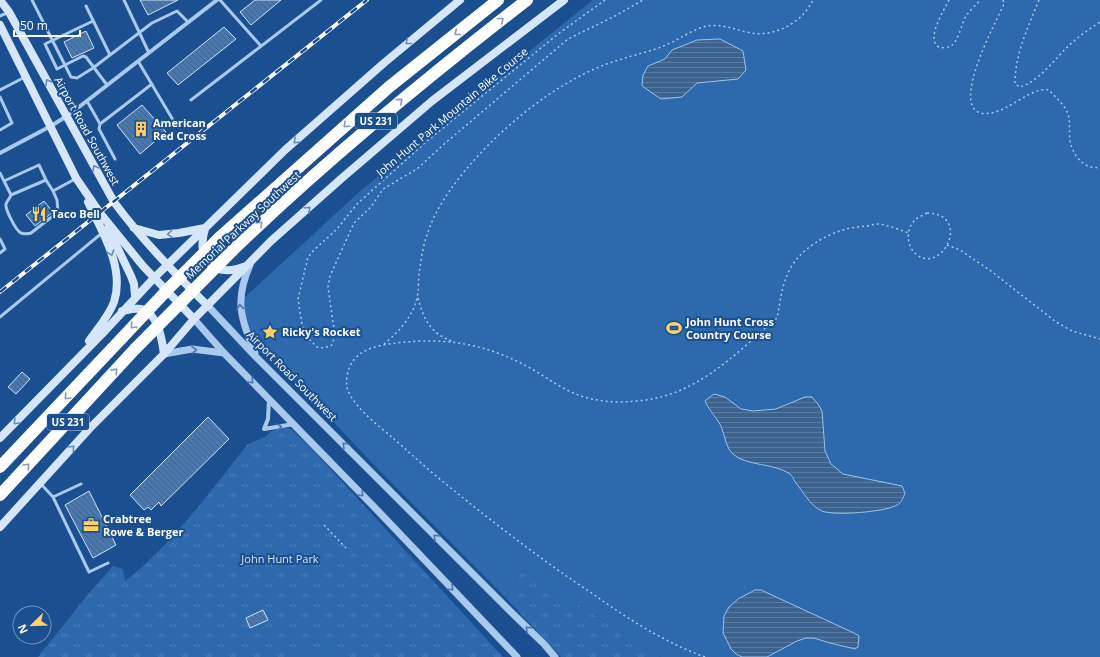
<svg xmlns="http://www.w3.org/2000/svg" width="1100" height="657" font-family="'Open Sans',sans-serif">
<defs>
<pattern id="grass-tufts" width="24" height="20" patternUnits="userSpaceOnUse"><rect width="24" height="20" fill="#2e69ad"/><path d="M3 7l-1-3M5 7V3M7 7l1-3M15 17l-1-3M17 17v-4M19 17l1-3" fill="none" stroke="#4d80b9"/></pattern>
<pattern id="water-rules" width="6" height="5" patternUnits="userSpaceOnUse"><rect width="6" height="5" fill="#3c6290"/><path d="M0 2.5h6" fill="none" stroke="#597aa1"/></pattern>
<pattern id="building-back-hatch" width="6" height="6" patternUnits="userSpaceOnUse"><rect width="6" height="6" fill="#4478b7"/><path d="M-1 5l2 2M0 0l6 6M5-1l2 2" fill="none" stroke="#486282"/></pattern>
</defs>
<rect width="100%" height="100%" fill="#1b4f8f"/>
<path fill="url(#grass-tufts)" d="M 281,427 L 291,429 L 313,450 L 503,657 L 38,657 L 89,593 L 113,566 L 123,569 L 125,581 C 174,543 210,491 248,444 L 265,437 L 272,431 Z
M 523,570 L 661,657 L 561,657 L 506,598 Z"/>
<path fill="#2e69ad" d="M 593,0 L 1100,0 L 1100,657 L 661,657 L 523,570 L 506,598 L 377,468 L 307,394 L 256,343 C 245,327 245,317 244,298 L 357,194 L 472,97 Z
M 331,647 L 346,654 L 349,657 L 287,657 L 304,649 Z"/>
<path fill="url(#water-rules)" stroke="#9cc4f0" d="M 720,39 L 743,51 L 746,70 L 738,79 L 697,83 L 682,97 L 661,99 L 642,86 L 643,75 L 648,66 L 665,59 L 672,50 L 697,40 Z
M 714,394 L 725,397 L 741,409 L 753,411 L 776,409 L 805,397 L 812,397 L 818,404 L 822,411 L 825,451 L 831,464 L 843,474 L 902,486 L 905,493 C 903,498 902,502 897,505 C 886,512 833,516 822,511 C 810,506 803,491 795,482 C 794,479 792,476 790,474 C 775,463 745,466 733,454 C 724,446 725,430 718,421 C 713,413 709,410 705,401 Z
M 755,590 L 761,590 L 854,633 L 859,636 L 858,647 L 855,649 L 830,643 L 814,638 L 806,638 L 797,641 L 767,657 L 742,657 L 736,654 L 731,649 L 723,633 L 724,616 L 729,607 L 738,599 Z"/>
<path fill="url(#building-back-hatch)" stroke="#cfe3fa" d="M 140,0 L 178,0 L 148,15 Z
M 255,0 L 281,0 L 251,25 L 240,12 Z
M 224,27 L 236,39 L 178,85 L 167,73 Z
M 86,31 L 94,48 L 72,58 L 64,42 Z
M 142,105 L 166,132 L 140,154 L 117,125 Z
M 44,201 L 53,212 L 35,226 L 26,215 Z
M 22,372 L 30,379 L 16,394 L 8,387 Z
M 208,417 L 229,439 L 161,506 L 159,502 L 151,510 L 148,507 L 144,510 L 130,495 Z
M 89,491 L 116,545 L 93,558 L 65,505 Z
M 263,610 L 268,620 L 250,628 L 246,618 Z"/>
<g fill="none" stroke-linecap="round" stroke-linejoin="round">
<path stroke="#a9c9ee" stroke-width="1.5" stroke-dasharray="2 3" stroke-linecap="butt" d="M 605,0 L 558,34 L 426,142 L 357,204 L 337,229 L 314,250 L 308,257 L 298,299 L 302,324 L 304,334 L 317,347 L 324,348 L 332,345 L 335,336 L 328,287 L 330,276 L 354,223 L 371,207 L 383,189 L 417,169 L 443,145 L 568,39 L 615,16 L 643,0
M 949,0 C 944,10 925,40 939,47 C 942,48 948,48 951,46 C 959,40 961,25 966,16 C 970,10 976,5 980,0
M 1003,0 L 1004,4 C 997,20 950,106 981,113 C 989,115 1000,111 1007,107 C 1019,101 1036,87 1049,90 C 1055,97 1065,105 1068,114 C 1071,124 1068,135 1071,145 C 1075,158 1086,170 1100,167
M 1039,0 C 1028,27 1015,54 1015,84 L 1020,87 C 1042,80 1057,55 1074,41 C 1082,34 1091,28 1100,22
M 927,213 C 972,214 943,274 917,255 C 906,246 905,229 916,219 C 919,217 923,215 927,213 Z
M 947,245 L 960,250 L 991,271 L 1056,322 L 1072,331 L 1100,339
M 418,298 C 424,320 430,333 452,341
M 384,344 C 398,333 413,316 417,298 C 419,290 418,281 419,274 C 421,260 423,245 428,232 C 446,178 516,113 564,85 C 582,74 601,65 622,59 C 637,54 653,51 668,44 C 680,39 690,31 703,27 C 720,22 734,30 751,33 C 775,37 802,23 813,0
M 324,525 L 347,549
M 705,657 C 664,642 628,619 593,594 C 540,559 490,520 441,480 C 425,467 410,453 394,439 C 380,427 356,409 348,391 C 345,383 347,372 351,364 C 360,348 380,345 397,343 C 446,337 487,344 530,368 C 548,378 564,391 584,397 C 602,402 618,403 636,401 C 696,397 734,355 777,318 C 781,300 781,286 790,269 C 800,250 823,236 843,230 C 851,227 859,227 867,226 C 871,225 875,224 879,224 C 889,225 899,230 909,233"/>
<path stroke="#a9c9ee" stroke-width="3" d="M 32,0 L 71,77 L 77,78 L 93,68 L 152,23 L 177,11 L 188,22
M 124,0 L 149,53
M 220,0 L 261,46
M 86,6 L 110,55
M 0,16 L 7,13
M 93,21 L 45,44 L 57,69 L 83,56 L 86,57 L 107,85
M 138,61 L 173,120
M 0,90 L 25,77
M 0,97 L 12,123 L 0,130
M 191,100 L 321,0
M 87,101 L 100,124
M 115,159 L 99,129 L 100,124 L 152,84
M 0,173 L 11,195 L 46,180 L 53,191 L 75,179
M 4,181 L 39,165 L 46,180
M 11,195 C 10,198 7,201 6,204 C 5,209 16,231 21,233 C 24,234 28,234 31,233 L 58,212 L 57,200 L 53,191
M 0,239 L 5,249 L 0,253
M 0,317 L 102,233
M 41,484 L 53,497 L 89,572 L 108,563
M 53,497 L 81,484"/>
<path stroke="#a9c9ee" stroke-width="4" d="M 0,153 L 51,126 L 70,114 L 217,0
M 269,399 L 268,419 L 264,429 L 294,424"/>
<path stroke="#a9c9ee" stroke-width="7" d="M 250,265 C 234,301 241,318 255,353
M 208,306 L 256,357 L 510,611 L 544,644 L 555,657
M 194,319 L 224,353 L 379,512 L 517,657
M 164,354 L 192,349 L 224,353"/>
<path stroke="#d6e6fa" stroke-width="8" d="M 0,0 L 9,12 L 114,202 C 142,240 174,273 208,306
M 0,25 L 76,178 L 100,213 L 143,266 L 194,319
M 88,202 C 102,231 125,268 114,302 C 109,316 98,328 89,341
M 108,228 L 131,276 L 134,284 L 135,296
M 134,228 L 159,235 L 179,233 L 205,228
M 205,229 C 195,260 215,279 246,266
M 122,311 C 128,310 137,307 144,310 C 159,317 162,340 164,354
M 0,438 L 102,334 L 154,278 L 285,150 L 384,63 L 460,0
M 0,527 L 90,428 L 164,354 L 194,319 L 271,241 L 342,178 L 432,101 L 564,0"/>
<path stroke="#fff" stroke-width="12" d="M 219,238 L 389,87 L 498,0
M 232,251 C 325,161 425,79 527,0
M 0,467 L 122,338
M 0,495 L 135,349"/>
<defs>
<path id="rail" d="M 0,292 L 367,0"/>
</defs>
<use href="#rail" stroke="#fff" stroke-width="4"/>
<use href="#rail" stroke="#1b4f8f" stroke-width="2.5" stroke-dasharray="8" stroke-linecap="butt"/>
<path stroke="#fff" stroke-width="12" d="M 122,338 L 170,287 L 219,238
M 135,349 L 232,251"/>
</g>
<defs><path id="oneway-chevron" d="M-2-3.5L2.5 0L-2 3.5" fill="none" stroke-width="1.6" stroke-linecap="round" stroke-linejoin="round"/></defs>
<g stroke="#829ec1">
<use href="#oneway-chevron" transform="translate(501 20) rotate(-38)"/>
<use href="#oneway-chevron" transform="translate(457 33) rotate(142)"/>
<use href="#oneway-chevron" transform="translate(400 101) rotate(-40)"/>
<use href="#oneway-chevron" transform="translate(346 125) rotate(138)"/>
<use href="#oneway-chevron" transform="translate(260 224) rotate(-44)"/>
<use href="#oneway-chevron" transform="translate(133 326) rotate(133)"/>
<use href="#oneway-chevron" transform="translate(115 371) rotate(-48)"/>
<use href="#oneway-chevron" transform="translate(67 397) rotate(133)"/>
<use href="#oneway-chevron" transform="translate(27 466) rotate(-47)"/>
</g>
<g stroke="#668bba">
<use href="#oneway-chevron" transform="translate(408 42) rotate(141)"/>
<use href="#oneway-chevron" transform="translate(48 82) rotate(-119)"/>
<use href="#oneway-chevron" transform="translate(296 141) rotate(138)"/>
<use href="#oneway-chevron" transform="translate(95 168) rotate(-119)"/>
<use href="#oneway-chevron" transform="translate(308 209) rotate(-42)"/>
<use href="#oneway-chevron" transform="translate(170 234) rotate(175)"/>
<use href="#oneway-chevron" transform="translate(111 253) rotate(72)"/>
<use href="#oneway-chevron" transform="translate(16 422) rotate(135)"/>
<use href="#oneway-chevron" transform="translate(72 448) rotate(-47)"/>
</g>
<g stroke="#4674ac">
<use href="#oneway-chevron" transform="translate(240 307) rotate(-96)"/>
<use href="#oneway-chevron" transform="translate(194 350) rotate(-1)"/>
<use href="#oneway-chevron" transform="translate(251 381) rotate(46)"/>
<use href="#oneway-chevron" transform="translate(279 427) rotate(-10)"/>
<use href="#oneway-chevron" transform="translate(345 445) rotate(-135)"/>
<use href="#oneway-chevron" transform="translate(361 494) rotate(46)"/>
<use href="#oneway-chevron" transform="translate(436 537) rotate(-135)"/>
<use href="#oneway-chevron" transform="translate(451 588) rotate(46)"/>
<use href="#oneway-chevron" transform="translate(528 629) rotate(-137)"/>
</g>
<defs>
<symbol id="building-bare" viewBox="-9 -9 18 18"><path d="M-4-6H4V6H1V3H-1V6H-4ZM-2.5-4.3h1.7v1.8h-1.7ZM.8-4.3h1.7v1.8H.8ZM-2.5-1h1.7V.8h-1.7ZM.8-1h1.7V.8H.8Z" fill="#ffd166" stroke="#1b4f8f" stroke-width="2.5" paint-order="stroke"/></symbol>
<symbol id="restaurant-bare" viewBox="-9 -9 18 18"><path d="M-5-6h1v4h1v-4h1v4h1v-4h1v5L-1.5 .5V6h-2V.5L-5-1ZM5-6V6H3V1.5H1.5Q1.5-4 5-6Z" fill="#ffd166" stroke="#1b4f8f" stroke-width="2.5" paint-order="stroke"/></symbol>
<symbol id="stadium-bare" viewBox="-9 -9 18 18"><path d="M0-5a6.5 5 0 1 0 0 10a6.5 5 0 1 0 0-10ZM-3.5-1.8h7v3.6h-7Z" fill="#ffd166" stroke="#1b4f8f" stroke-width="2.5" paint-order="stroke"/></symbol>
<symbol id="sight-bare" viewBox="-9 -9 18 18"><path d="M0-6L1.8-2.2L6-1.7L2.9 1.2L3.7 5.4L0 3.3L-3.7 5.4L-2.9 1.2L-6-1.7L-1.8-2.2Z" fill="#ffd166" stroke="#1b4f8f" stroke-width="2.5" paint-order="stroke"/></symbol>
<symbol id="office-bare" viewBox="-9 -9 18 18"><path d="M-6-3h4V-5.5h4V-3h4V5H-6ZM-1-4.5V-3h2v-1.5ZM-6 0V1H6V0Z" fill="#ffd166" stroke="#1b4f8f" stroke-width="2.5" paint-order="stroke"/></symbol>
</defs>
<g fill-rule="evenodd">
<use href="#building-bare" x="130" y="118" width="22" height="22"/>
<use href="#restaurant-bare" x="28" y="203" width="22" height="22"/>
<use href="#stadium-bare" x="663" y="317" width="22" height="22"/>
<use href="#sight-bare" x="259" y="321" width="22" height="22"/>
<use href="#office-bare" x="80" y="514" width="22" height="22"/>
</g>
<g text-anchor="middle" stroke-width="4" stroke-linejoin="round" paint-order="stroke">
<g fill="#1b4f8f" stroke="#bbcadd" stroke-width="1">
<rect x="355" y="113" width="42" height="16" rx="3"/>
<rect x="47" y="414" width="42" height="16" rx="3"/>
</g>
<g font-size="10" font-weight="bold" fill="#fff">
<text x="376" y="125">US 231</text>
<text x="68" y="426">US 231</text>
</g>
<g font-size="11" fill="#fff" stroke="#1b4f8f">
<text transform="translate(452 112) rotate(-40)" y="4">John Hunt Park Mountain Bike Course</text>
<text transform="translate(87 131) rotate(61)" y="4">Airport Road Southwest</text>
<text transform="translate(243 225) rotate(-43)" y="4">Memorial Parkway Southwest</text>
<text transform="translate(292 376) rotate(45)" y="4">Airport Road Southwest</text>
</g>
<g font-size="11" font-weight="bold" fill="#fff" stroke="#1b4f8f" text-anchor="start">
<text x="153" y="127">American<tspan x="153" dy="13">Red Cross</tspan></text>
<text x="51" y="218">Taco Bell</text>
<text x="686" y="326">John Hunt Cross<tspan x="686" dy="13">Country Course</tspan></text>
<text x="282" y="336">Ricky's Rocket</text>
<text x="103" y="523">Crabtree<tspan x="103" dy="13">Rowe &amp; Berger</tspan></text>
</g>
<g font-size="11" fill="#cfe3fa" stroke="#1b4f8f">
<text x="280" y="563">John Hunt Park</text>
</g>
</g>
<g transform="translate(32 625) rotate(247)"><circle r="19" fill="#1b4f8f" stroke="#7695bc"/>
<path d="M0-3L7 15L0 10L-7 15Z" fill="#ffd166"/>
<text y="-6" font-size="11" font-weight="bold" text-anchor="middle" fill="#ffffff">N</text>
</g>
<path d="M14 30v6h66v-6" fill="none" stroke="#ffffff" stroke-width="2"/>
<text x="20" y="30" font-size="12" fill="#ffffff" stroke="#1b4f8f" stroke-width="3" paint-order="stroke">50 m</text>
</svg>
